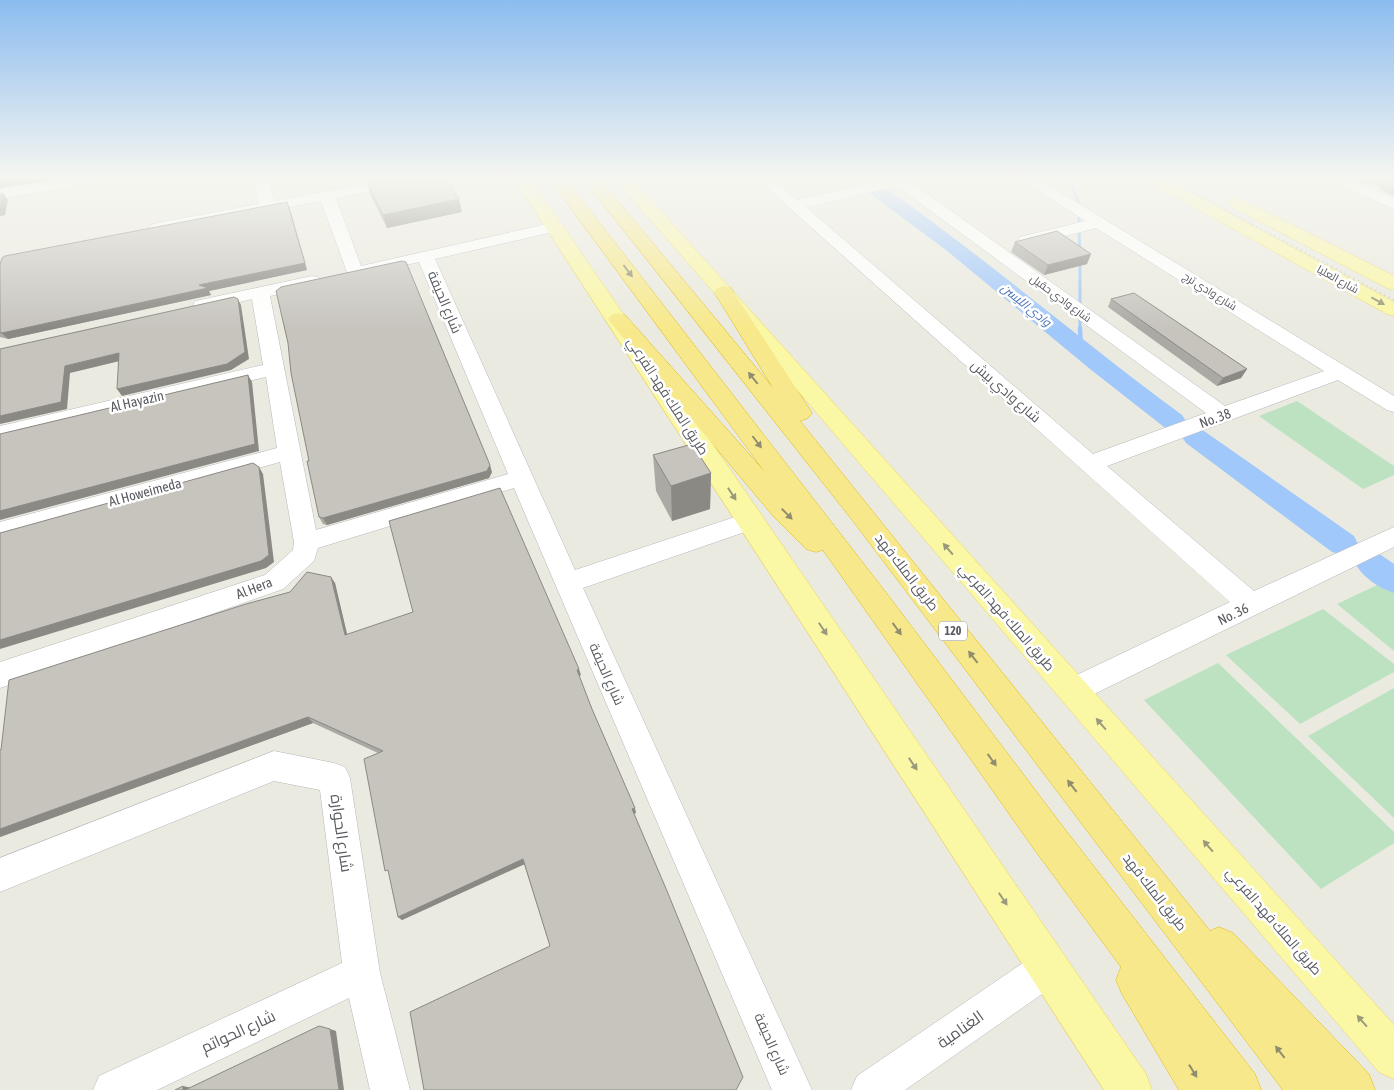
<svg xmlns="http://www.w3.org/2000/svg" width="1394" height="1090" font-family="'Asap Condensed',Cairo,sans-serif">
<rect width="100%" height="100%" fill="#ebeae0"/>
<path fill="#bde2c1" d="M 1297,401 L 1394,466 L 1394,475 L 1363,489 L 1259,416 Z
M 1394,577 L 1394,651 L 1337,604 Z
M 1323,609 L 1394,664 L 1394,672 L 1300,724 L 1226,655 Z
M 1218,663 L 1394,832 L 1394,843 L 1321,889 L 1144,700 Z
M 1394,688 L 1394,818 L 1308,736 Z"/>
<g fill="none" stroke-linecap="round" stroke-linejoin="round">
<path stroke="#a1c8fa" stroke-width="3" d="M 1068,177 L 1079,204
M 1079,215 L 1079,222
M 1079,233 L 1080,252
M 1080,261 L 1080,305
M 1080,320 L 1080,329"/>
<path stroke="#a1c8fa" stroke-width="4.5" d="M 1080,328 L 1081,351"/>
<path fill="#a1c8fa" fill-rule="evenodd" d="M 878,186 L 884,187 C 987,259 1081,341 1182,415 L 1186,421 L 1182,427 L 1173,430 L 1164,427 L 1090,369 L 946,250 L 872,195 L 869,191 L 872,187 Z
M 1195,428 L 1204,431 L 1354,536 L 1358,544 L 1354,552 L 1343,555 L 1332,552 L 1186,443 L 1182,437 L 1186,431 Z
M 1370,551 L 1381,555 L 1394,564 L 1394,593 C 1379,588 1362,577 1355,563 L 1359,555 Z"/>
<defs>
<path id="minor" d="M 78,177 L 110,177 L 108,180 L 103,181 L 0,199 L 0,189 Z
M 254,177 L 268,177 L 274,201 L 403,177 L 431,177 L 429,180 L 424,181 L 336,198 L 361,266 L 556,222 L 562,224 L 564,227 L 562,230 L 435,259 L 575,570 L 750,512 L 759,515 L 762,521 L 759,527 L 583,588 L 812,1090 L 772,1090 L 514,488 L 318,548 L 314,561 L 283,589 L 0,688 L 0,662 L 265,575 L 293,550 L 294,542 L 280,462 L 0,540 L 0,522 L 277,448 L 266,377 L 0,440 L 0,426 L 263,365 L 252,299 L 202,311 L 195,309 L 193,305 L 195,301 L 312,276 L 318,277 L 321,281 L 318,285 L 270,296 L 316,530 L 508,474 L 419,262 L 368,273 L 362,272 L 360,275 L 354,276 L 348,275 L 321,201 L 157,233 L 151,231 L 149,228 L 151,225 L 157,223 L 259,204 Z
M 755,177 L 770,177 L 797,200 L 899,177 L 920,177 L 919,181 L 912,183 L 1225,406 L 1324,371 L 1096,228 L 1026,246 L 1020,245 L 1018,241 L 1020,237 L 1085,221 L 1018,177 L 1035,177 L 1394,396 L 1394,412 L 1387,410 L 1338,380 L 1107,466 L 1254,591 L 1394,527 L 1394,547 L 1082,700 L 1072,704 L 1062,700 L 1057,691 L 1062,682 L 1230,602 ZM 897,186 L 1206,413 L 1093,454 L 806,207 Z
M 1327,177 L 1345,177 L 1394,198 L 1394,209 L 1329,180 Z
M 274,751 L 334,763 L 345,767 L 350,778 L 380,973 L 410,1090 L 370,1090 L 349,998 L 157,1090 L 93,1090 L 99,1076 L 342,963 L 320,790 L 274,781 L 0,892 L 0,858 Z
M 1049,949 L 1062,954 L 1067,967 L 1062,980 L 905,1090 L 851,1090 L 857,1076 L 1036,954 Z"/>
<path id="major" d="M 513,177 L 529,177 L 1146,1074 L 1152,1090 L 1104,1090 Z
M 613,177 L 630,177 L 1394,1025 L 1394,1079 L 1379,1072 L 717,296 Z
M 1143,177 L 1162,177 L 1394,302 L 1394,316 L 1387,314 L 1145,180 Z
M 1238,198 L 1394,276 L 1394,290 L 1387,288 L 1232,207 L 1229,203 L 1232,199 Z"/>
<path id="highway" d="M 548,177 L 564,177 L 887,594 L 1060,823 L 1255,1074 L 1261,1090 L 1179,1090 L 1122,994 L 1116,980 L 1121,967 L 1034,849 L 823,550 L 816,552 L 806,549 L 774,517 L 611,323 L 608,319 L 611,315 L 618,313 L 625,315 L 765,472 Z
M 582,177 L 598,177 L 773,388 L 714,292 L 717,288 L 724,286 L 731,288 L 812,413 L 808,418 L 800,421 L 1210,931 L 1219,927 L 1233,933 L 1369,1074 L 1375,1090 L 1283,1090 L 853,521 Z"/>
</defs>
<use href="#minor" stroke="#b6b7bc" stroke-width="1"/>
<use href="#major" stroke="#e9d35b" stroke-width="1"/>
<use href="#highway" stroke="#dfb80c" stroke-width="1"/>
<use href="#minor" fill="#fff" fill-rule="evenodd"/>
<use href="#major" fill="#faf7a5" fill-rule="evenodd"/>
<use href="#highway" fill="#f7e98b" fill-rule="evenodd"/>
<path stroke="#b1b2b2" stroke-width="2.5" stroke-dasharray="0.5 4.5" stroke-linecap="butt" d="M 1164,177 L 1394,300"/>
</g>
<path fill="#aaa9a3" d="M 1346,177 L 1394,177 L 1394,196 L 1384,192 L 1373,182 L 1366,184 Z
M 367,183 L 462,212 L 387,228 L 371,196 Z
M 287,202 L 290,209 L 307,270 L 209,291 L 211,295 L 8,339 L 0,337 L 0,265 Z
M 1015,242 L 1087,264 L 1044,275 L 1011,252 Z
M 1111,299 L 1247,369 L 1241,378 L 1217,386 L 1108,307 Z
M 653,455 L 711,473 L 710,509 L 672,521 L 656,491 Z
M 492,472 L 489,478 L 327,525 L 323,524 L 319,517 Z
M 335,583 L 347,635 L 581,675 L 579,676 L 592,709 L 636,813 L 634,814 L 550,946 L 524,864 L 402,920 L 398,917 L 378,753 L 313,723 L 0,837 Z"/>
<path fill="#8b8984" d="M 25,177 L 69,177 L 0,188 L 0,181 Z
M 1370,177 L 1376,177 L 1373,182 L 1366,184 Z
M 3,193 L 8,200 L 5,215 L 0,216 L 0,209 Z
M 459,199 L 462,212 L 387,228 L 383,215 Z
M 287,202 L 290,209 L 307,270 L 209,291 L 211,295 L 8,339 L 2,333 L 199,285 Z
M 1091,254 L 1087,264 L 1044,275 L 1048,265 Z
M 238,299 L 241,305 L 249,359 L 231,370 L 122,396 L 117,389 Z
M 119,353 L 124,360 L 70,373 L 67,409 L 0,424 L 0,416 L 65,366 Z
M 1247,369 L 1241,378 L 1217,386 L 1223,378 Z
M 248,375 L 252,382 L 259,451 L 0,520 L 0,511 Z
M 490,465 L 492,472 L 489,478 L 327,525 L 323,518 Z
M 259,467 L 263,474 L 274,562 L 266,568 L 0,649 L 0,640 Z
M 711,473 L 710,509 L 672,521 L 671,486 Z
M 331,577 L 335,583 L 349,642 L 345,635 Z
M 579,669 L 581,675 L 578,676 L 577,670 Z
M 308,717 L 313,723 L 0,837 L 0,829 Z
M 635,808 L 636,813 L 633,814 L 632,809 Z
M 523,859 L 525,864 L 402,920 L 398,917 Z
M 330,1029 L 336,1031 L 344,1090 L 339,1090 Z
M 183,1086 L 192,1088 L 192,1090 L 183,1090 Z"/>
<path fill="#c6c4bd" stroke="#8b8984" d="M 0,177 L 25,177 L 0,181 Z
M 400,177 L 445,177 L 459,199 L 383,215 L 367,183 Z
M 1379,177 L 1394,177 L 1394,188 L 1388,185 Z
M 3,193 L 0,209 L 0,194 Z
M 287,202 L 305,263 L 199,285 L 208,288 L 2,333 L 0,332 L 0,265 L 2,258 L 5,256 Z
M 1057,231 L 1091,254 L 1048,265 L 1015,242 Z
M 402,261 L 406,262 L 490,465 L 487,471 L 323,518 L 319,517 L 307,461 L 309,461 L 291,373 L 288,343 L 276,291 L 281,287 Z
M 1134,293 L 1247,369 L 1223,378 L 1111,299 Z
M 234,297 L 238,299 L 245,352 L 227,364 L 117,389 L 119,353 L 65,366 L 61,402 L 0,416 L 0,349 Z
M 248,375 L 255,444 L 0,511 L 0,434 Z
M 692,444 L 711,473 L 671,486 L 653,455 Z
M 253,463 L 259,467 L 269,555 L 261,561 L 0,640 L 0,533 Z
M 500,488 L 579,669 L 577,670 L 592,709 L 635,808 L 632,809 L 667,891 L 743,1077 L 736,1090 L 424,1090 L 410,1012 L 550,946 L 523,859 L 398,917 L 388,870 L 385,871 L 364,759 L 383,751 L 308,717 L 0,829 L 0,750 L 1,750 L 9,680 L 246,604 L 290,592 L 307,572 L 331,577 L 345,635 L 413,612 L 389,521 Z
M 319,1026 L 330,1029 L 339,1090 L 185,1090 Z
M 183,1086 L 183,1090 L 175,1090 Z"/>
<defs><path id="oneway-solid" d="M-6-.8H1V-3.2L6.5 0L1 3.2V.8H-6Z" transform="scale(1.25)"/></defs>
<g fill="#908d6f">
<use href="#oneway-solid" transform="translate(628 271) rotate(53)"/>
<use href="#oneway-solid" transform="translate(753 378) rotate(-129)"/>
<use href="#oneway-solid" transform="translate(757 442) rotate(53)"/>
<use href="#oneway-solid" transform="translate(787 514) rotate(45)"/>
<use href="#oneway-solid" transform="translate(897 629) rotate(54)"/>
<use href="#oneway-solid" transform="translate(973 657) rotate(-128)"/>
<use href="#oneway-solid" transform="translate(992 760) rotate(54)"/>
<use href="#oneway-solid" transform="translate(1072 786) rotate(-128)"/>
<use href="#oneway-solid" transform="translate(1280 1052) rotate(-128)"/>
<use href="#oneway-solid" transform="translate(1193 1071) rotate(58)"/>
</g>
<g fill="#99997c">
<use href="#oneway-solid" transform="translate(1378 301) rotate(29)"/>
<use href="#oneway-solid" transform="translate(732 494) rotate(57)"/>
<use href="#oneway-solid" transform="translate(948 549) rotate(-131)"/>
<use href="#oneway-solid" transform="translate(823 629) rotate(56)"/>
<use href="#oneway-solid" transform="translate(1101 724) rotate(-131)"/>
<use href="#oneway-solid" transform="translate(913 764) rotate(56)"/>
<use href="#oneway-solid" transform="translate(1208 846) rotate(-131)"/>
<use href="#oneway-solid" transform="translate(1003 899) rotate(56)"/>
<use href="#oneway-solid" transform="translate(1362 1021) rotate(-131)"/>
</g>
<linearGradient id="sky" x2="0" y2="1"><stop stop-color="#8bbcef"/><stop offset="0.54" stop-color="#f6f6f1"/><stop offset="1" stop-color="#f6f6f1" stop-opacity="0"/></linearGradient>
<rect width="1394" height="329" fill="url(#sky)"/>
<g text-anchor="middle" stroke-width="5" stroke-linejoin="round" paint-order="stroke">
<g font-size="11" fill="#595b60" stroke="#fff">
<text transform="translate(1338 279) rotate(29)" y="4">شارع العليا</text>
<text transform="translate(1210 291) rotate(32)" y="4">شارع وادي ترج</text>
<text transform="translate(1061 298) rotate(36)" y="4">شارع وادي حقيل</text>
</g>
<g font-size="12" font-style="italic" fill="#4670bb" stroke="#fff">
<text transform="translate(1026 305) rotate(39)" y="4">وادي الليسن</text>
</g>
<rect fill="#fff" stroke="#8b8c90" stroke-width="1" x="939" y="621.5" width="28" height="19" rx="4"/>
<g font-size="12" font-weight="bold" fill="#595b60">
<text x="953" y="635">120</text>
</g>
<g font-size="14" fill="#595b60" stroke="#fff">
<text transform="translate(445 302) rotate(67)" y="5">شارع الحيفة</text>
<text transform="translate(1006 391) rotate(41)" y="5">شارع وادي بيش</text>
<text transform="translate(668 396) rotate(57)" y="5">طريق الملك فهد الفرعي</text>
<text transform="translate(137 401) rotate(-13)" y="5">Al Hayazin</text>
<text transform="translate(1215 418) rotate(-20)" y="5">No. 38</text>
<text transform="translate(145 492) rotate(-15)" y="5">Al Howeimeda</text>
<text transform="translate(907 572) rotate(52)" y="5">طريق الملك فهد</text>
<text transform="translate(254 588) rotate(-21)" y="5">Al Hera</text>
<text transform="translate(1233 614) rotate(-26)" y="5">No. 36</text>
<text transform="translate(1007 617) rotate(49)" y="5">طريق الملك فهد الفرعي</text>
<text transform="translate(607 674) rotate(66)" y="5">شارع الحيفة</text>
<text transform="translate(1155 892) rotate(52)" y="5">طريق الملك فهد</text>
<text transform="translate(1274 921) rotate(49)" y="5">طريق الملك فهد الفرعي</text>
<text transform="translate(772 1044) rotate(66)" y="5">شارع الحيفة</text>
</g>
<g font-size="16" fill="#595b60" stroke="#fff">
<text transform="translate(342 833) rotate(82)" y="6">شارع الحوارة</text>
<text transform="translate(960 1029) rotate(-35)" y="6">الغنامية</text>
<text transform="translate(238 1031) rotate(-25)" y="6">شارع الحواتم</text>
</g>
</g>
</svg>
